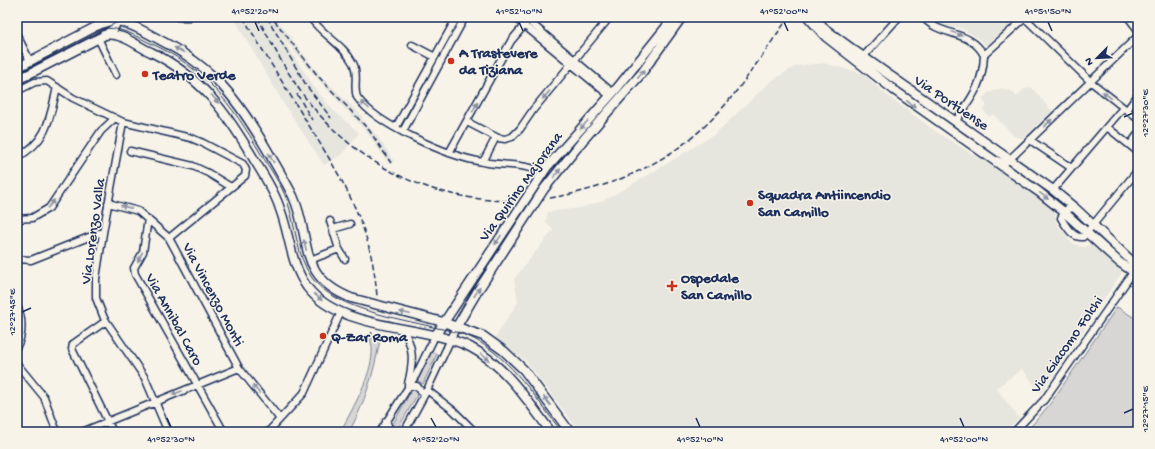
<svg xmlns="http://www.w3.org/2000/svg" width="1155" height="449" font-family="'Gochi Hand',sans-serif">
<rect width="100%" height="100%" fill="#f7f3e8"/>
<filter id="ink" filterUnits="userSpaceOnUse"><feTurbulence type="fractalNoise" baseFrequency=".025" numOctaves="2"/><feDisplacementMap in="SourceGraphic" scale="8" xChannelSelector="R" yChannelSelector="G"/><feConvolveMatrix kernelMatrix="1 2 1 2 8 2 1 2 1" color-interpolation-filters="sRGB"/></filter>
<g filter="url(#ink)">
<path fill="#e6e5de" d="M 233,17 L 275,17 L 320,75 L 363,117 L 362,119 L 378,137 L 394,161 L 389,164 L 367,132 L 322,84 L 279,33 L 314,87 L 333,110 L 359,133 L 341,155 L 324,165 L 284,104 Z
M 928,17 L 1015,17 L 1016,19 L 987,47 L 977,37 L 963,29 L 954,26 L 947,29 L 933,23 Z
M 823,63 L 864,74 L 884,93 L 935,131 L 1026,188 L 1055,212 L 1056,223 L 1071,242 L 1081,247 L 1086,247 L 1091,243 L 1122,272 L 1041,393 L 1022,369 L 996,388 L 1019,418 L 1004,432 L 580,432 L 526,361 L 495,338 L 518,302 L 514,279 L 553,230 L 546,221 L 548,212 L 580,208 L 603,201 L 652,173 L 715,134 L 770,82 L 796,66 Z
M 1031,87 L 1052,111 L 1023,138 L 1015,137 L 993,114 L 989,117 L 983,110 L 987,106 L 982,99 L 988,93 L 1002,88 L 1007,91 L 1009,89 L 1017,97 L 1024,89 Z"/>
<path fill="#d7d6d4" stroke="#798299" d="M 1117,307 L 1138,320 L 1138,432 L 1026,432 L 1050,404 Z
M 369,338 L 380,340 C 374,372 365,403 349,432 L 340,432 C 351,412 382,359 369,338 Z
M 430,351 L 437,354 L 423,384 L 417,380 Z
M 412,389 L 419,392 L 397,430 L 394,430 L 392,426 Z"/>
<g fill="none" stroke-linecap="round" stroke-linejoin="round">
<defs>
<path id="minor" d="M 178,17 L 189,17
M 310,17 C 322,35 343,44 353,63 C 359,74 353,86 357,97 C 376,125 450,157 483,162 C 501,166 527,163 543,173
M 514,17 L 610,96
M 524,17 L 613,93
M 923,17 C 939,37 970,29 984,55 C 983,85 971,99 955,122
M 1024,17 L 1091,82 L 1138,119
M 1128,17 L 1138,30
M 17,35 L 30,61
M 98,38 L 116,75
M 412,45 L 435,57
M 984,55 L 1026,17
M 863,57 L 899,17
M 17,91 L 35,82 L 47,81 L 73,98 L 123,122 L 191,138 L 203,143 L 243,164 L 246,170 L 245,176 L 169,238
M 1127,110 L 1138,95
M 123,122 L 103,233 L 96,279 L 96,298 L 104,318 L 145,378 L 168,432
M 467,122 L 498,138 L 505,139 L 512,137 L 520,129 L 533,110 L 610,17
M 396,127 L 457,17
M 1107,127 L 1138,152
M 403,131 L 465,17
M 1030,140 L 1070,167
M 1130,145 L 1138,134
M 130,151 L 193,166 L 208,173 L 231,187
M 449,153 L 511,41 L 528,21
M 17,157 C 48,142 50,117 57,87
M 997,160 L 1005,163 L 1010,159 L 1138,36
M 483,162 L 496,137
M 1053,190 L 1123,108
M 108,203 L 138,211 L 169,238 L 239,368 L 280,419
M 1075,208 L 1067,209 L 1061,218 C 1066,226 1072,238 1083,237 L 1138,170
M 17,219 L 32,218 L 49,208 L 101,131 L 115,118
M 148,219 L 143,252 L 134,268 L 135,274 L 224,432
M 330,221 L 339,249 L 345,259
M 333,229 L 350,224
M 17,259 L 31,260 L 99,233 L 103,233
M 310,260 L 339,249
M 17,306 C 23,318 23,335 17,346
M 106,321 L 73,344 L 72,349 L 113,432
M 402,329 C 415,347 413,363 408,384
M 17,364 L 44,397 L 57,432
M 408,386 L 417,386 L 424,395
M 427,390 L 454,411 L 475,432
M 386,421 L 391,432
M 82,432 L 239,368
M 268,432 L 304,393 L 341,312
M 380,432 L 416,375 L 435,336
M 404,432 L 427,390 L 457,326
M 1014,432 L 1044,400 L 1136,268"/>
<path id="major" d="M 808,17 L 826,37 L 894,90 L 1039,192 L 1064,212 L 1119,262 L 1138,275
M 815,17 L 825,29 L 855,51 L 1053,190 L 1075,208 L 1138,267
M 104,35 C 122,32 135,45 151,52 C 202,77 227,113 255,161 C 264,176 275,192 280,209 C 290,235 290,263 307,287 C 340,331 423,324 470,347 C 505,365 528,401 551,432
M 17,68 L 99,25 C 103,23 108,21 113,21 C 126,20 149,34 160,40 C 214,68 236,97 266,148 C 275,164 285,180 293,196 C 312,238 296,276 351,298 L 443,322 L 483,336 L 504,351 L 524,370 L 570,432
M 17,80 L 107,34 L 114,28 L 118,17
M 457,326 L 477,292 L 544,189 L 584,139 L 641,74 L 682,17
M 435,336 L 547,167 L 618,87 L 674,17"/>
</defs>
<use href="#minor" stroke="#1b2f5e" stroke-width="9"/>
<use href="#major" stroke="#1b2f5e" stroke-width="11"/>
<use href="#minor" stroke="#f7f3e8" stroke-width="6"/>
<use href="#major" stroke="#f7f3e8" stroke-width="8"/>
<path stroke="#1b2f5e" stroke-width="1" d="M 96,31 C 113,23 132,34 148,42 C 204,67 231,103 261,154 C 270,169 281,184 287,200 C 296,226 296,255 312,278 C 335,309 397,318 433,327 C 446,330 461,332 474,339 C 512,359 536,399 562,432
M 17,75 L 127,17"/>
<path stroke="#1b2f5e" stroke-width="1.5" stroke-dasharray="6 3" stroke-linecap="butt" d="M 243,17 C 264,53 286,88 308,124 C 344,182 372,226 377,297
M 257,17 C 273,45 287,74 307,100 C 360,167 431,201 515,201
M 267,17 L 306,85 L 331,118
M 274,20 L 318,76 L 369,130 L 391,163
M 297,94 L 312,120
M 550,198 C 618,187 680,158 725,105 C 749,77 768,46 789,17
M 371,338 L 372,330"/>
</g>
<defs><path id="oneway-solid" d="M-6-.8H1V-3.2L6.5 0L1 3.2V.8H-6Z"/></defs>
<g fill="#8991a3">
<use href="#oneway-solid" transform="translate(957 34) rotate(21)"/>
<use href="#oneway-solid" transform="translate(179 50) rotate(-151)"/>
<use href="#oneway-solid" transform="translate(641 74) rotate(-52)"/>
<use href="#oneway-solid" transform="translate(546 95) rotate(130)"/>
<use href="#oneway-solid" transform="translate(1107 95) rotate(-142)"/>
<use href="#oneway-solid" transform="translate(215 99) rotate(49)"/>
<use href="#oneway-solid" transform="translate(911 104) rotate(36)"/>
<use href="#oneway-solid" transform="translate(365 105) rotate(-138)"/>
<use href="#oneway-solid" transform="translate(475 107) rotate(-62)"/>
<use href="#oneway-solid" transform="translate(1048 123) rotate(-44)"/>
<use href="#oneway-solid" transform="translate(584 125) rotate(132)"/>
<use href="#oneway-solid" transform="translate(271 158) rotate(-120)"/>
<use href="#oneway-solid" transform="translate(557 173) rotate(-52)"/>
<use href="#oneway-solid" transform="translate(1044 196) rotate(38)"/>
<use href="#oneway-solid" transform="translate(51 204) rotate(-49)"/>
<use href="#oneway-solid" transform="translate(126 207) rotate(-165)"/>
<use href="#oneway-solid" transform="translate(498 240) rotate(124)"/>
<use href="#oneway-solid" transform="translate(305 245) rotate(-104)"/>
<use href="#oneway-solid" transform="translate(140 257) rotate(116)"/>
<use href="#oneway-solid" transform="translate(477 292) rotate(-57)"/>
<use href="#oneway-solid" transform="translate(318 297) rotate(41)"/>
<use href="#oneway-solid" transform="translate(405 313) rotate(-166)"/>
<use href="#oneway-solid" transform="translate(485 357) rotate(37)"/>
<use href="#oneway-solid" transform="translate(256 389) rotate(-129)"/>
<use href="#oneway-solid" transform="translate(177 393) rotate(159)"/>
<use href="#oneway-solid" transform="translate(547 401) rotate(-127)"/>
</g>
</g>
<path fill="none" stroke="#1b2f5e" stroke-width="1.5" d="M 255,22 L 259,31M 519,22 L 523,31M 784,22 L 788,31M 1048,22 L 1052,31M 1124,117 L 1133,113M 22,312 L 31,308M 1124,413 L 1133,409M 167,418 L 171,427M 431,418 L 436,427M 696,418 L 700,427M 960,418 L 964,427"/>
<g fill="#c8321e" stroke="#f7f3e8" stroke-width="1.5">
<circle cx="451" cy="61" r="4"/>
<circle cx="145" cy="74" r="4"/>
<circle cx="750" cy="203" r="4"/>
<path d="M670 280h4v4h4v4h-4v4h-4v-4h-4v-4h4z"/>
<circle cx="323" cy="336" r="4"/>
</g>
<g text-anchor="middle" stroke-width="3" stroke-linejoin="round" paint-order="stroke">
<g font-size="15" font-weight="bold" fill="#1b2f5e" stroke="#f7f3e8" text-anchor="start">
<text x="459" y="57">A Trastevere<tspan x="459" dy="17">da Tiziana</tspan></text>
<text x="153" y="79">Teatro Verde</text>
<text x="758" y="199">Squadra Antiincendio<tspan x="758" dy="17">San Camillo</tspan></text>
<text x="681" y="282">Ospedale<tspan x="681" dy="17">San Camillo</tspan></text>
<text x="331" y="341">Q-Zar Roma</text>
</g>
<g font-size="15" fill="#1b2f5e" stroke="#f7f3e8">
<text transform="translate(952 102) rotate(34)" y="5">Via Portuense</text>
<text transform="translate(520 186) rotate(-54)" y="5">Via Quirino Majorana</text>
<text transform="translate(92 231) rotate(-82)" y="5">Via Lorenzo Valla</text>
<text transform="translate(214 294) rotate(62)" y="5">Via Vincenzo Monti</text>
<text transform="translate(175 319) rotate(61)" y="5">Via Annibal Caro</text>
<text transform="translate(1066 344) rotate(-55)" y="5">Via Giacomo Folchi</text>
</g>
</g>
<rect width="1155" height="449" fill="none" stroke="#f7f3e8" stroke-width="44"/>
<g transform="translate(1097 58) rotate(246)" stroke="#f7f3e8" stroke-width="3" paint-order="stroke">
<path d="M0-3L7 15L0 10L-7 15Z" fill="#1b2f5e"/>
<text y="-6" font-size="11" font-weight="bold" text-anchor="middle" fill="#1b2f5e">N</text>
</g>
<rect x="22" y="22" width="1111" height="405" fill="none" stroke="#1b2f5e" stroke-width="1.5"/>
<g font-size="10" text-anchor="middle" fill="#1b2f5e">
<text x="255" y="14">41°52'20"N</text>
<text x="519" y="14">41°52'10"N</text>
<text x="784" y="14">41°52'00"N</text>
<text x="1048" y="14">41°51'50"N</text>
<text transform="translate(1144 113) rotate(-90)" y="4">12°27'30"E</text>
<text transform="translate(11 312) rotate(-90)" y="4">12°27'45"E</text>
<text transform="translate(1144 409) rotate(-90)" y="4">12°27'15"E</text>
<text x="171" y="442">41°52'30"N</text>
<text x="436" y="442">41°52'20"N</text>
<text x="700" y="442">41°52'10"N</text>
<text x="964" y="442">41°52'00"N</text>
</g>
</svg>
